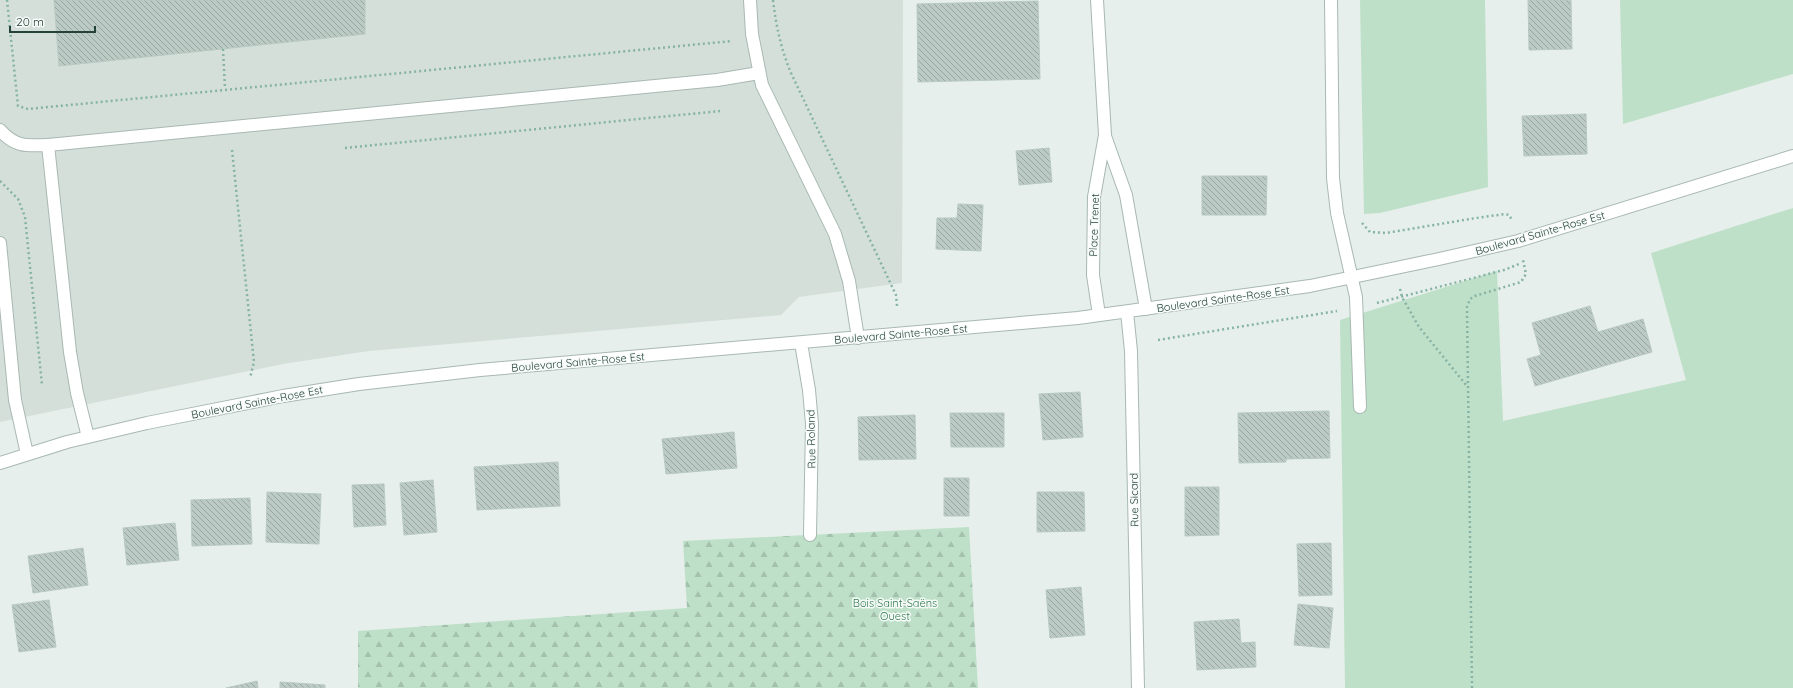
<svg xmlns="http://www.w3.org/2000/svg" width="1793" height="688" font-family="Quicksand,sans-serif">
<defs>
<pattern id="forest-firs" width="22" height="20" patternUnits="userSpaceOnUse"><rect width="22" height="20" fill="#bfe0c8"/><path d="M5 1l3.5 6h-7zM16 11l3.5 6h-7z" fill="#a4c1ad"/></pattern>
<pattern id="building-back-hatch" width="6" height="6" patternUnits="userSpaceOnUse"><rect width="6" height="6" fill="#bbcac4"/><path d="M-1 5l2 2M0 0l6 6M5-1l2 2" fill="none" stroke="#98a6a0"/></pattern>
</defs>
<rect width="100%" height="100%" fill="#e6efeb"/>
<path fill="#d4dfda" d="M 0,0 L 903,0 L 902,283 L 799,297 L 781,315 L 369,351 L 283,364 L 0,422 Z"/>
<path fill="#bfe0c8" d="M 1360,0 L 1485,0 L 1488,187 L 1380,213 L 1364,214 Z
M 1620,0 L 1793,0 L 1793,74 L 1623,124 Z
M 1793,208 L 1793,688 L 1345,688 L 1340,320 L 1497,271 L 1503,421 L 1686,380 L 1651,253 Z"/>
<path fill="url(#forest-firs)" d="M 969,527 L 978,688 L 358,688 L 358,631 L 687,608 L 683,541 Z"/>
<path fill="url(#building-back-hatch)" stroke="#b8c9c2" d="M 54,0 L 365,0 L 365,34 L 59,66 Z
M 1528,0 L 1571,0 L 1572,49 L 1529,50 Z
M 1038,1 L 1040,79 L 918,82 L 917,4 Z
M 1586,114 L 1587,154 L 1524,156 L 1522,116 Z
M 1049,148 L 1052,182 L 1019,185 L 1016,151 Z
M 1202,176 L 1267,176 L 1266,215 L 1202,215 Z
M 958,204 L 983,205 L 981,251 L 936,249 L 937,218 L 957,218 Z
M 1590,306 L 1598,332 L 1643,319 L 1652,352 L 1535,386 L 1527,359 L 1541,355 L 1532,323 Z
M 1080,392 L 1083,437 L 1043,440 L 1039,394 Z
M 1329,411 L 1330,458 L 1286,459 L 1286,462 L 1239,463 L 1238,413 Z
M 950,413 L 1004,413 L 1004,447 L 951,447 Z
M 915,415 L 916,459 L 859,460 L 858,417 Z
M 734,432 L 737,468 L 666,474 L 662,439 Z
M 558,462 L 560,506 L 477,510 L 474,467 Z
M 944,478 L 969,478 L 969,516 L 944,516 Z
M 433,480 L 437,532 L 404,535 L 400,483 Z
M 384,484 L 386,525 L 354,527 L 352,485 Z
M 1185,487 L 1219,487 L 1219,535 L 1185,536 Z
M 267,492 L 321,494 L 319,544 L 266,542 Z
M 1037,492 L 1084,492 L 1085,531 L 1037,532 Z
M 250,498 L 252,544 L 192,546 L 191,500 Z
M 175,523 L 179,560 L 127,565 L 123,528 Z
M 1331,543 L 1332,595 L 1299,596 L 1297,544 Z
M 83,548 L 88,585 L 33,593 L 28,556 Z
M 1081,587 L 1085,635 L 1050,638 L 1046,590 Z
M 49,600 L 56,647 L 19,652 L 12,605 Z
M 1298,604 L 1333,608 L 1329,648 L 1294,645 Z
M 1239,619 L 1241,643 L 1255,642 L 1256,667 L 1197,670 L 1194,622 Z
M 257,681 L 258,688 L 226,688 Z
M 280,682 L 325,685 L 325,688 L 280,688 Z"/>
<g fill="none" stroke-linecap="round" stroke-linejoin="round">
<defs>
<path id="minor" d="M 750,0 L 752,34 L 762,85 L 835,234 L 849,281 L 858,338
M 1097,0 L 1105,135 L 1094,197 L 1093,275 L 1099,315
M 1331,0 L 1333,178 L 1337,213 L 1356,297 L 1360,407
M 0,130 C 15,147 26,146 48,145 L 717,80 L 759,73
M 1105,136 L 1126,195 L 1146,309
M 48,145 L 70,352 L 77,393 L 88,437
M 0,243 L 15,400 L 27,454
M 1127,312 L 1131,351 L 1138,688
M 801,343 L 809,390 L 812,424 L 810,535
M 0,463 L 67,442 L 147,423 L 283,396 L 359,384 L 480,370 L 1078,318 L 1310,286 L 1439,259 L 1518,241 L 1793,156"/>
</defs>
<use href="#minor" stroke="#a8b8b2" stroke-width="14"/>
<path stroke="#86b3a5" stroke-width="2.5" stroke-dasharray="2 3" stroke-linecap="butt" d="M 7,0 L 18,106 L 28,109 L 732,41
M 773,0 C 776,26 781,49 791,73 L 896,295 L 897,306
M 223,49 L 225,89
M 345,148 L 720,111
M 232,150 L 254,362 L 250,378
M 0,181 L 18,199 L 25,217 L 42,385
M 1362,223 L 1370,232 L 1386,233 L 1476,218 L 1505,214 L 1509,215 L 1512,220
M 1400,289 L 1402,297 L 1419,327 L 1467,386
M 1377,303 L 1504,270 L 1519,264
M 1158,340 L 1337,311
M 1472,688 L 1467,307 L 1470,299 L 1475,296 L 1521,282 L 1526,274 L 1523,260"/>
<use href="#minor" stroke="#fff" stroke-width="12"/>
</g>
<g text-anchor="middle" stroke-width="3" stroke-linejoin="round" paint-order="stroke">
<g font-size="11" fill="#24423a" stroke="#f7fbf9">
<text transform="translate(1094 225) rotate(-88)" y="4">Place Trenet</text>
<text transform="translate(1540 233) rotate(-16)" y="4">Boulevard Sainte-Rose Est</text>
<text transform="translate(1223 299) rotate(-8)" y="4">Boulevard Sainte-Rose Est</text>
<text transform="translate(901 334) rotate(-5)" y="4">Boulevard Sainte-Rose Est</text>
<text transform="translate(578 362) rotate(-5)" y="4">Boulevard Sainte-Rose Est</text>
<text transform="translate(257 402) rotate(-11)" y="4">Boulevard Sainte-Rose Est</text>
<text transform="translate(811 439) rotate(-91)" y="4">Rue Roland</text>
<text transform="translate(1134 500) rotate(-91)" y="4">Rue Sicard</text>
</g>
<g font-size="11" fill="#2d7a4b" stroke="#f7fbf9">
<text x="895" y="607">Bois Saint-Saëns<tspan x="895" dy="13">Ouest</tspan></text>
</g>
</g>
<path d="M10 26v6h85v-6" fill="none" stroke="#24423a" stroke-width="2"/>
<text x="16" y="26" font-size="12" fill="#24423a" stroke="#f7fbf9" stroke-width="3" paint-order="stroke">20 m</text>
</svg>
